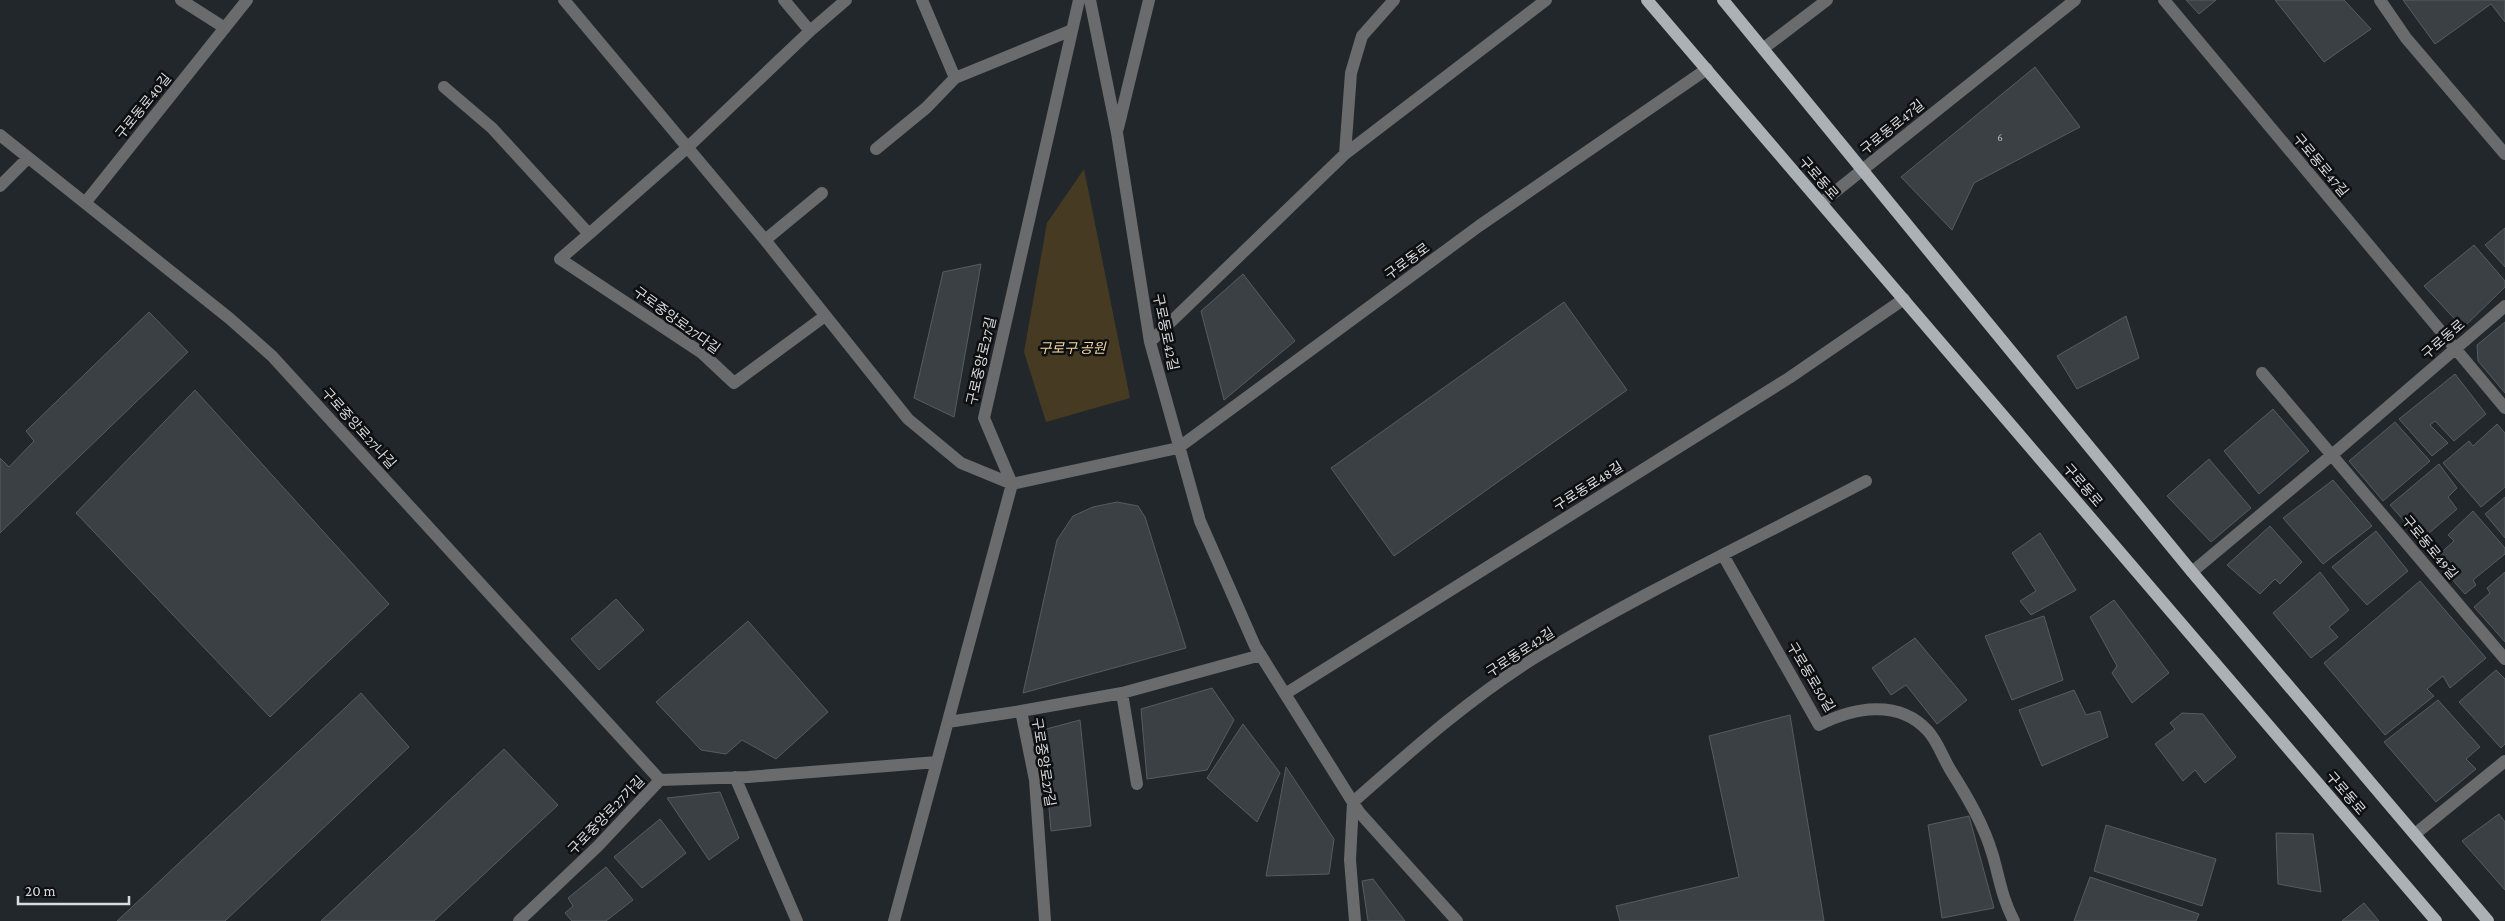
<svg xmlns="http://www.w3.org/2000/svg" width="2505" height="921" font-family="'Crimson Pro','Noto Sans KR',serif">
<rect width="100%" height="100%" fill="#21272b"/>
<path fill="#463a23" d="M 1084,169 L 1130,398 L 1046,422 L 1024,352 L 1047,223 Z"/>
<path fill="#3b4044" stroke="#565c60" d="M 2186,0 L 2216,0 L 2199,14 Z
M 2275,0 L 2344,0 L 2371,29 L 2324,62 Z
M 2403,0 L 2505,0 L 2505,22 L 2491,4 L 2435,44 Z
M 2035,67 L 2080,127 L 1974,183 L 1952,230 L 1901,177 Z
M 2505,228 L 2505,267 L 2485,245 Z
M 2474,245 L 2505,281 L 2505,287 L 2463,328 L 2424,286 Z
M 981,264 L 954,417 L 914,398 L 943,272 Z
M 1243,274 L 1295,341 L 1224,400 L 1201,311 Z
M 1564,302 L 1627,390 L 1394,556 L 1331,468 Z
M 149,312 L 188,352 L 0,533 L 0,458 L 9,467 L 34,441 L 26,431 Z
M 2126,316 L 2139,358 L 2077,389 L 2057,356 Z
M 2505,322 L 2505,393 L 2478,361 L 2477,345 Z
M 2455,374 L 2486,414 L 2454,441 L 2435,421 L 2430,425 L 2448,443 L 2432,456 L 2399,419 Z
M 195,390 L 389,604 L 270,717 L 76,513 Z
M 2273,409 L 2309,451 L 2259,494 L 2224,451 Z
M 2395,422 L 2430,461 L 2383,501 L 2349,461 Z
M 2497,424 L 2505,433 L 2505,487 L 2481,507 L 2443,463 L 2469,441 L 2473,446 Z
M 2209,459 L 2251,508 L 2211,542 L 2167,496 Z
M 2439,464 L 2457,488 L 2448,497 L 2457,509 L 2421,540 L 2390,505 Z
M 2333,480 L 2372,526 L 2323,564 L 2283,518 Z
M 2505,497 L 2505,538 L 2485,514 Z
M 1117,502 L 1138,506 L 1145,517 L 1186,648 L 1023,693 L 1057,540 L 1073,516 L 1093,507 Z
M 2473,511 L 2505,548 L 2505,554 L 2473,580 L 2476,585 L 2465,594 L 2434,559 L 2454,541 L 2448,535 Z
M 2270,526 L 2302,562 L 2280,584 L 2275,579 L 2260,594 L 2227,565 Z
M 2376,531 L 2408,571 L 2367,605 L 2332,567 Z
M 2040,533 L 2076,590 L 2031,615 L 2020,601 L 2036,591 L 2012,553 Z
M 2320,572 L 2349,610 L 2329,627 L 2338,637 L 2311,658 L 2273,613 Z
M 2505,572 L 2505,642 L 2474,607 L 2490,593 L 2487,588 Z
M 2420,581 L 2486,658 L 2450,688 L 2443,676 L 2427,689 L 2434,696 L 2385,735 L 2324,663 Z
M 616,599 L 644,630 L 599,670 L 571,639 Z
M 2114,600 L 2169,673 L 2132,703 L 2112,673 L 2117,666 L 2090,617 Z
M 2044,616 L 2063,680 L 2012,700 L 1985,636 Z
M 748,621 L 828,712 L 776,759 L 742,740 L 726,754 L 701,750 L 656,702 Z
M 1915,638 L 1967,700 L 1937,724 L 1906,685 L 1891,695 L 1872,668 Z
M 2496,670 L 2505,679 L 2505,744 L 2501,748 L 2459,702 Z
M 1212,688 L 1234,720 L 1207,770 L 1147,779 L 1141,709 Z
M 2074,690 L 2086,715 L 2100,711 L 2108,737 L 2042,766 L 2019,710 Z
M 361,693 L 409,747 L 225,921 L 117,921 Z
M 2438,700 L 2480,747 L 2466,759 L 2476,769 L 2436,802 L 2384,742 Z
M 2182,713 L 2203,714 L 2236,757 L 2205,783 L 2195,770 L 2183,781 L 2155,744 L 2175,729 L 2170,723 Z
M 1790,715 L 1824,921 L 1620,921 L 1616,906 L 1739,877 L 1709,736 Z
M 1080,720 L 1091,826 L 1051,831 L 1046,773 L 1035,732 Z
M 1243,724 L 1280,773 L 1257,822 L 1207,778 Z
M 504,749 L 558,805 L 434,921 L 321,921 Z
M 1286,767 L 1334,839 L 1329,874 L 1266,876 Z
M 720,792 L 739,838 L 709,860 L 667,798 Z
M 2499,814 L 2505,822 L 2505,890 L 2462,841 Z
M 1969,816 L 1994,908 L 1942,918 L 1928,825 Z
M 660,819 L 686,853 L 642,888 L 614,857 Z
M 2106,825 L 2216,859 L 2202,906 L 2094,871 Z
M 2276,833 L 2313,834 L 2321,892 L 2278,884 Z
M 606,867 L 633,900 L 606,921 L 572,921 L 565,913 L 573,906 L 568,898 Z
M 2090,877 L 2199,914 L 2196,921 L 2074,921 Z
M 1373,879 L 1405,921 L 1368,921 L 1362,881 Z
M 2364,903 L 2379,921 L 2342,921 Z"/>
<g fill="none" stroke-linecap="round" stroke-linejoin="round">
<path stroke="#696b6d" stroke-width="12" d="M 181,0 L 225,28
M 564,0 L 765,240 L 908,419 L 961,463 L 1012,484 L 1178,448 L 1479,226 L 1707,69
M 784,0 L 810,31 L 846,0
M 922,0 L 955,78
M 1090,0 L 1117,133 L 1150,342 L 1200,521 L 1255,646 L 1359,812 L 1457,921
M 2164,0 L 2505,408
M 2380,0 L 2406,38 L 2505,154
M 1764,48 L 1827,0
M 444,87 L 492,128 L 589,234 L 560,259 L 702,353 L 734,383 L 825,316
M 1118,128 L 1149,0
M 0,135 L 229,318 L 272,356 L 660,780
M 876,149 L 926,108 L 955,78 L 1072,30
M 1345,154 L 1351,73 L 1362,36 L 1394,0
M 0,186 L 28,158
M 85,203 L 247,0
M 1821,203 L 2075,0
M 589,234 L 688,147 L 810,31
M 765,240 L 822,193
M 1150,342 L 1345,154 L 1546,0
M 2262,373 L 2505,659
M 1723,555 L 1819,725 C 1854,707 1899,699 1928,731 C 1938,742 1943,758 1951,771 C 1968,798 1984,825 1993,856 C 2000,881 2002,898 2014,921
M 2192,572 L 2333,454 L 2505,306
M 1122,693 L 1137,784
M 1285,694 L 1789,378 L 1904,299
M 1021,711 L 1122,693 L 1261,655
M 948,722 L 1021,711 L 1035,780 L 1045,921
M 735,777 L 797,921
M 2415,834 L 2505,761
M 519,921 L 598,846 L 660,780 L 748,777 L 937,762
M 894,921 L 1012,484 L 984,418 L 1079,0
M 1355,921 L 1350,860 L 1353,802 C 1412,750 1470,698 1536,657 C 1643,592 1756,539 1866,481"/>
<path stroke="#acb1b5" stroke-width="12" d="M 1647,0 L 2436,921
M 1723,0 L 2192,572 L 2488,921"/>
</g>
<g text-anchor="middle" stroke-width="5" stroke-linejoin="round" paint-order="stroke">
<g font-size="11" fill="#b2b5b8">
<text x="2000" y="141">6</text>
</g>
<g font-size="14" fill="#d9dcdf" stroke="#0d0f11">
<text transform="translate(143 106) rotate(-51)" y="5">구로동로40길</text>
<text transform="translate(1892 127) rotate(-39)" y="5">구로동로47길</text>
<text transform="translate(2321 165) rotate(50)" y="5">구로동로47길</text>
<text transform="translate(1819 178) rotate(49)" y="5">구로동로</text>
<text transform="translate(1407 261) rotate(-36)" y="5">구로동로</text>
<text transform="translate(677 320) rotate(36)" y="5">구로중앙로27다길</text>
<text transform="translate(1166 332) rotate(78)" y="5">구로동로42길</text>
<text transform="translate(2443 339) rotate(-41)" y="5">구로동로</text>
<text transform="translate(981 361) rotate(-77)" y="5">구로중앙로27길</text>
<text transform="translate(359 428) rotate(48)" y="5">구로중앙로27나길</text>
<text transform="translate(2083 485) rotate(49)" y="5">구로동로</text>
<text transform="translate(1588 486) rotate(-32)" y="5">구로동로48길</text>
<text transform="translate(2430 547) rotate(50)" y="5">구로동로49길</text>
<text transform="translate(1520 652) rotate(-33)" y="5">구로동로42길</text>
<text transform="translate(1811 677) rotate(59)" y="5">구로동로50길</text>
<text transform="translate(1044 762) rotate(81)" y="5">구로중앙로27길</text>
<text transform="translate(2346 793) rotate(49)" y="5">구로동로</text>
<text transform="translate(606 815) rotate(-46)" y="5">구로중앙로27가길</text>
</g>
<g font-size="14" font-style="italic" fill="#f4d69d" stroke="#0d0f11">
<text x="1072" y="353">구로구 공원</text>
</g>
</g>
<path d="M18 896v8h111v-8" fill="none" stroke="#d9dcdf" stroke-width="2.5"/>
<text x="25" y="896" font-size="15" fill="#d9dcdf" stroke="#0d0f11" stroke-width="4" paint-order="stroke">20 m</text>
</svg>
